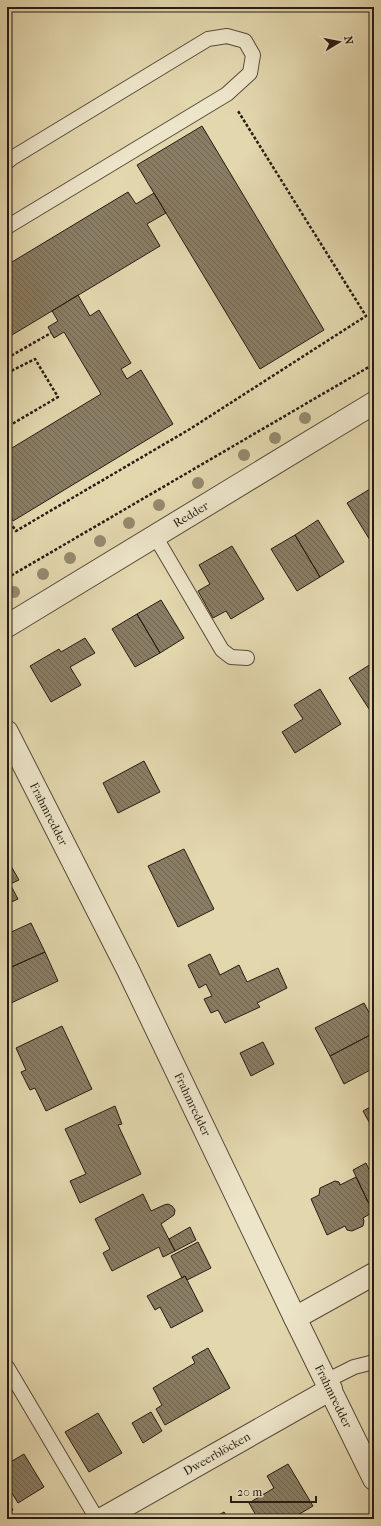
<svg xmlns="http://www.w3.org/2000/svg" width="381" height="1526" font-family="'IM FELL French Canon',serif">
<defs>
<pattern id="building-back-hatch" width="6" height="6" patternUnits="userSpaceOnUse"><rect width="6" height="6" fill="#897d64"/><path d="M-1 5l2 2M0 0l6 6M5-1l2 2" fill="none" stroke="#706651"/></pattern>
</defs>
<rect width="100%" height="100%" fill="#e3d7ae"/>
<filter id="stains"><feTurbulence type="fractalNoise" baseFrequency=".005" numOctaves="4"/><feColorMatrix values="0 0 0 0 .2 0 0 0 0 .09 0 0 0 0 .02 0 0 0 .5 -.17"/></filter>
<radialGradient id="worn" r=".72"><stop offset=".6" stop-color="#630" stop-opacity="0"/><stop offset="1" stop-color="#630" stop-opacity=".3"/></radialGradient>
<path fill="url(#building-back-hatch)" stroke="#271c13" d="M 202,126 L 324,330 L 260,369 L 137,165 Z
M 128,192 L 136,204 L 154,193 L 166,213 L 147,224 L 160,246 L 7,338 L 7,265 Z
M 78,295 L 90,316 L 99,310 L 131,363 L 121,369 L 127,379 L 141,370 L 173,424 L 13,521 L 7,510 L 7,451 L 101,394 L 64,332 L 54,338 L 48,327 L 58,321 L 52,311 Z
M 370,489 L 374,495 L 374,544 L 373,545 L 347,503 Z
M 318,520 L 344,562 L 320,577 L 295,535 Z
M 295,535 L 320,577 L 297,591 L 271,549 Z
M 232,546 L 264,599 L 231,619 L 226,611 L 213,618 L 198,591 L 210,584 L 199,565 Z
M 161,600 L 184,638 L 160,653 L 137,614 Z
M 137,614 L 160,653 L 135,667 L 112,629 Z
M 85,638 L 95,653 L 70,667 L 81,685 L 51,702 L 30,666 L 59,649 L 61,652 Z
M 374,662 L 374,706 L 369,709 L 349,678 Z
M 320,689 L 341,724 L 295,753 L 282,732 L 303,719 L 294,705 Z
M 144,761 L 160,792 L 118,813 L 103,783 Z
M 184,849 L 214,909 L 178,927 L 148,866 Z
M 11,866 L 19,880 L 10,884 L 18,899 L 7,904 L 7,868 Z
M 31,923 L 45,952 L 7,969 L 7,934 Z
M 45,952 L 58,981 L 9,1004 L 7,1000 L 7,969 Z
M 210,954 L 220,975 L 239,965 L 247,982 L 278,968 L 287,988 L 257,1003 L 260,1007 L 225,1023 L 218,1010 L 211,1013 L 204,999 L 212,996 L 206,984 L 199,988 L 188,965 Z
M 364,1003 L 374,1022 L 374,1033 L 330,1056 L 315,1028 Z
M 62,1026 L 92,1089 L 46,1111 L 35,1088 L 30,1090 L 21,1072 L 26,1070 L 16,1048 Z
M 374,1033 L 374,1068 L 344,1084 L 330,1056 Z
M 263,1042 L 274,1064 L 251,1076 L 240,1053 Z
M 374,1105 L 374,1131 L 363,1111 Z
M 115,1106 L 122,1124 L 118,1125 L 141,1174 L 80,1203 L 70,1181 L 86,1174 L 65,1129 Z
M 366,1163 L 374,1180 L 374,1199 L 368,1202 L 353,1170 Z
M 356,1177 L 373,1212 L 363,1218 L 364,1221 L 363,1226 L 352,1231 L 347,1230 L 345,1226 L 327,1235 L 311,1199 L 319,1195 L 320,1188 L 335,1181 L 339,1182 L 340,1185 Z
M 143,1194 L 151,1211 L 164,1205 L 168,1204 L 172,1206 L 175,1210 L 174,1215 L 161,1224 L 175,1251 L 163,1257 L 159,1247 L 112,1271 L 103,1253 L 110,1249 L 95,1219 Z
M 190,1227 L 196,1240 L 175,1251 L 169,1239 Z
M 198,1242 L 211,1268 L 187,1280 L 185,1276 L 182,1278 L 171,1256 Z
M 185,1276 L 203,1311 L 171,1328 L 160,1307 L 155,1310 L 147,1296 Z
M 208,1348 L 230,1388 L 165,1425 L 156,1409 L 162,1405 L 153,1388 L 195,1363 L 192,1357 Z
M 151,1412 L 162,1431 L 143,1443 L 132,1423 Z
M 98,1413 L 122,1453 L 89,1472 L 65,1432 Z
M 24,1454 L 44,1487 L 18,1503 L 7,1485 L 7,1464 Z
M 288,1464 L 313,1506 L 291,1519 L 258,1519 L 249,1503 L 274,1488 L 267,1476 Z
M 7,1500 L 13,1510 L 7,1514 Z
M 224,1512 L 229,1519 L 212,1519 Z"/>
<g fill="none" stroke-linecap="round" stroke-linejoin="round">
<defs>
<path id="service" d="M 7,162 L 12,158 L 208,39 L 227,36 L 245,41 L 253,55 L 250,73 L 227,94 L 7,227
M 155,536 L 222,650 L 231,657 L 247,658
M 7,1367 L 97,1519
M 326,1381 L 354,1367 L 374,1362"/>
<g id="minor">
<path id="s1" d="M 7,626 L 374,403"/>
<path d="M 295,1318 L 374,1274"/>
<path id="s2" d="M 102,1519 L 331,1389"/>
</g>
<g id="tertiary">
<path id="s3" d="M 7,732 L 128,970 L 295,1318 L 374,1479"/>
</g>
</defs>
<use href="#service" stroke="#564b3a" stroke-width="16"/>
<use href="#minor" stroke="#564b3a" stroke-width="24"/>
<use href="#tertiary" stroke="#564b3a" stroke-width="24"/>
<path stroke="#271c13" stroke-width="2.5" stroke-dasharray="3 2" stroke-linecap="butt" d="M 7,358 L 51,333
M 7,373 L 35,359 L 58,397 L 7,427
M 7,518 L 16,531 L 190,429 L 366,316 L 238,111
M 7,578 L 374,364"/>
<use href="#service" stroke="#ede5ca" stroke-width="14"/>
<use href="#minor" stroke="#ede5ca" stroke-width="22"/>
<use href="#tertiary" stroke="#ede5ca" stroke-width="22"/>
</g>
<g fill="#95896e">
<circle cx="305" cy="418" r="6"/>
<circle cx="275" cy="438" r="6"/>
<circle cx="244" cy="455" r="6"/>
<circle cx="198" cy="483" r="6"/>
<circle cx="159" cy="505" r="6"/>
<circle cx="129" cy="523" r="6"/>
<circle cx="100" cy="541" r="6"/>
<circle cx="70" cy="558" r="6"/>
<circle cx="43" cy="574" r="6"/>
<circle cx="14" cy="592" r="6"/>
</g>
<g text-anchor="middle" stroke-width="3" stroke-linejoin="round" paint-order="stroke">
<g font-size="12" fill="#271c13" stroke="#ede5ca">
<text dy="4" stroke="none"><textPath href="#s1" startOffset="215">Redder</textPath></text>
<text dy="4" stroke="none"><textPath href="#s3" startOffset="92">Frahmredder</textPath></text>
<text dy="4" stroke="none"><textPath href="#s3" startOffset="416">Frahmredder</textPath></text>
<text dy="4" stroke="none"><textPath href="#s3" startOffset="740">Frahmredder</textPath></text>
<text dy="4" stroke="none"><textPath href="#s2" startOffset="132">Dweerblöcken</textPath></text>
</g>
</g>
<rect width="381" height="1526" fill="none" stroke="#e3d7ae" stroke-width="24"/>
<rect x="8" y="8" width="365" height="1510" fill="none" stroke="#271c13" stroke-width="2"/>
<rect x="12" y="12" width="357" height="1502" fill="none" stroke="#271c13"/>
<g transform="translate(339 42) rotate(80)" stroke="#ede5ca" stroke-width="3" paint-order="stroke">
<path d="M0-3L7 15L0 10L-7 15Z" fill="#271c13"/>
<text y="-6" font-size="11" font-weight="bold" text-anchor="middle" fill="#271c13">N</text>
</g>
<path d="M231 1496v6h85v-6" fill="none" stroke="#271c13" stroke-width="2"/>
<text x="237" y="1496" font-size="12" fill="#271c13" stroke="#ede5ca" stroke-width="3" paint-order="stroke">20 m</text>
<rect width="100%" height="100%" filter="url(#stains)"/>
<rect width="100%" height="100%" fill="url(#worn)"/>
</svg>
